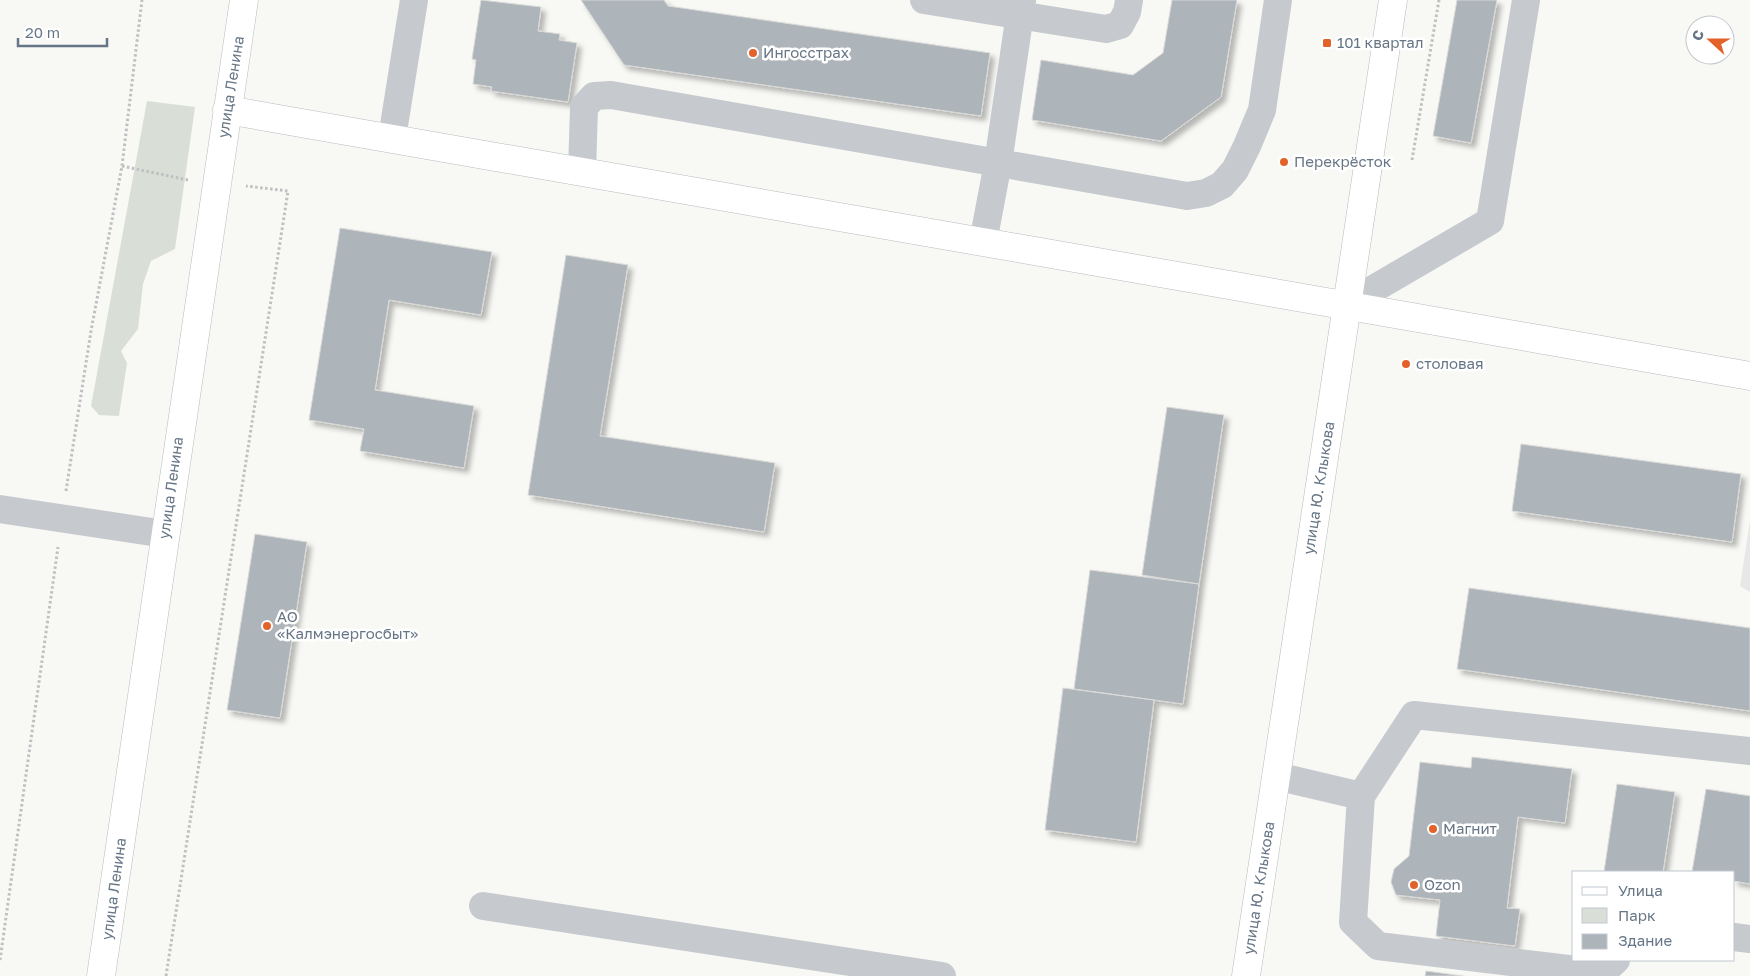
<svg xmlns="http://www.w3.org/2000/svg" width="1750" height="976" font-family="'Golos Text',sans-serif">
<defs>
<filter id="shadow"><feDropShadow dx="4.5" dy="4.5" stdDeviation="2.5" flood-color="#0004"/></filter>
</defs>
<rect width="100%" height="100%" fill="#f8f8f5"/>
<path fill="#e6e7e6" d="M 1750,521 L 1750,592 L 1740,586 Z"/>
<path fill="#d9dfd6" d="M 147,101 L 195,107 L 175,249 L 151,261 L 143,284 L 138,329 L 121,351 L 127,363 L 119,416 L 99,415 L 91,406 Z"/>
<path fill="#adb4ba" stroke="#dadad8" filter="url(#shadow)" d="M 481,0 L 541,7 L 538,31 L 560,34 L 559,40 L 577,43 L 568,102 L 491,91 L 492,87 L 473,84 L 476,60 L 472,59 Z
M 581,0 L 664,0 L 668,6 L 990,53 L 981,116 L 624,65 Z
M 1172,0 L 1237,0 L 1221,97 L 1161,141 L 1032,120 L 1041,60 L 1133,75 L 1163,53 Z
M 1457,0 L 1497,0 L 1471,143 L 1433,136 Z
M 340,228 L 492,252 L 481,315 L 389,300 L 375,390 L 474,406 L 464,468 L 360,451 L 364,429 L 309,420 Z
M 566,255 L 628,265 L 600,436 L 775,463 L 764,532 L 528,495 Z
M 1167,407 L 1224,415 L 1199,584 L 1142,575 Z
M 1521,444 L 1741,474 L 1732,542 L 1512,511 Z
M 255,534 L 307,542 L 280,718 L 227,710 Z
M 1090,570 L 1199,584 L 1183,704 L 1074,689 Z
M 1469,588 L 1750,628 L 1750,711 L 1457,669 Z
M 1063,688 L 1154,700 L 1136,842 L 1045,830 Z
M 1472,757 L 1572,769 L 1565,823 L 1518,817 L 1507,908 L 1520,909 L 1515,946 L 1436,936 L 1440,900 L 1396,895 L 1391,882 L 1394,869 L 1409,856 L 1420,762 L 1471,768 Z
M 1617,784 L 1675,792 L 1663,872 L 1604,872 Z
M 1706,789 L 1750,796 L 1750,884 L 1734,881 L 1734,872 L 1692,872 Z
M 1426,971 L 1463,976 L 1425,976 Z"/>
<g fill="none" stroke-linecap="round" stroke-linejoin="round">
<defs>
<path id="major" d="M 227,110 L 1750,376
M 101,976 L 244,0
M 1246,976 L 1393,0"/>
</defs>
<use href="#major" stroke="#b7bbbf" stroke-width="29"/>
<path stroke="#bec0c2" stroke-width="3" stroke-dasharray="2.5 2.5" stroke-linecap="butt" d="M 1412,160 L 1439,0
M 122,166 L 188,180
M 66,491 L 91,331 L 122,166 L 142,0
M 0,960 L 58,547
M 166,976 L 288,191 L 246,186"/>
<path stroke="#c6c9cd" stroke-width="28" d="M 924,0 L 1106,29 L 1120,25 L 1127,12 L 1129,0
M 392,138 L 414,0
M 582,172 L 584,107 L 594,96 L 611,95 L 1187,196 L 1206,193 L 1222,185 L 1235,170 L 1247,146 L 1262,110 L 1278,0
M 983,242 L 998,163 L 1022,0
M 1346,305 L 1490,221 L 1526,0
M 0,509 L 165,534
M 1276,776 L 1361,796 L 1353,922 L 1378,946 L 1602,973 L 1616,960
M 1361,796 L 1414,715 L 1750,751
M 483,906 L 942,976
M 1734,937 L 1750,939"/>
<use href="#major" stroke="#fff" stroke-width="28"/>
</g>
<g fill="#e3622a" stroke="#fff" stroke-width="2">
<rect x="1322" y="38" width="10" height="10" rx="2.5"/>
<circle cx="753" cy="53" r="5"/>
<circle cx="1284" cy="162" r="5"/>
<circle cx="1406" cy="364" r="5"/>
<circle cx="267" cy="626" r="5"/>
<circle cx="1433" cy="829" r="5"/>
<circle cx="1414" cy="885" r="5"/>
</g>
<g text-anchor="middle" stroke-width="5" stroke-linejoin="round" paint-order="stroke">
<g font-size="15" fill="#677686" stroke="#fff" text-anchor="start">
<text x="1337" y="48">101 квартал</text>
<text x="763" y="58">Ингосстрах</text>
<text x="1294" y="167">Перекрёсток</text>
<text x="1416" y="369">столовая</text>
<text x="277" y="622">АО<tspan x="277" dy="17">«Калмэнергосбыт»</tspan></text>
<text x="1443" y="834">Магнит</text>
<text x="1424" y="890">Ozon</text>
</g>
<g font-size="15" fill="#677686" stroke="#fff">
<text transform="translate(231 87) rotate(-81)" y="5">улица Ленина</text>
<text transform="translate(171 488) rotate(-82)" y="5">улица Ленина</text>
<text transform="translate(1319 488) rotate(-81)" y="5">улица Ю. Клыкова</text>
<text transform="translate(1259 888) rotate(-81)" y="5">улица Ю. Клыкова</text>
<text transform="translate(114 889) rotate(-82)" y="5">улица Ленина</text>
</g>
</g>
<rect x="1572" y="871" width="162" height="90" fill="#ffffff" stroke="#c2c8cf"/>
<rect x="1582" y="887" width="25" height="8" fill="#ffffff" stroke="#c2c8cf"/>
<text x="1618" y="896" font-size="15" fill="#677686">Улица</text>
<rect x="1582" y="908" width="25" height="15" fill="#d9dfd6" stroke="#c2c8cf"/>
<text x="1618" y="921" font-size="15" fill="#677686">Парк</text>
<rect x="1582" y="934" width="25" height="15" fill="#adb4ba" stroke="#c2c8cf"/>
<text x="1618" y="946" font-size="15" fill="#677686">Здание</text>
<g transform="translate(1710 40) rotate(291)"><circle r="24" fill="#ffffff" stroke="#c2c8cf"/>
<path d="M0-4L9 19L0 12L-9 19Z" fill="#e3622a"/>
<text y="-8" font-size="14" font-weight="bold" text-anchor="middle" fill="#677686">С</text>
</g>
<path d="M18 38v8h89v-8" fill="none" stroke="#677686" stroke-width="2.5"/>
<text x="25" y="38" font-size="15" fill="#677686" stroke="#ffffff" stroke-width="4" paint-order="stroke">20 m</text>
</svg>
